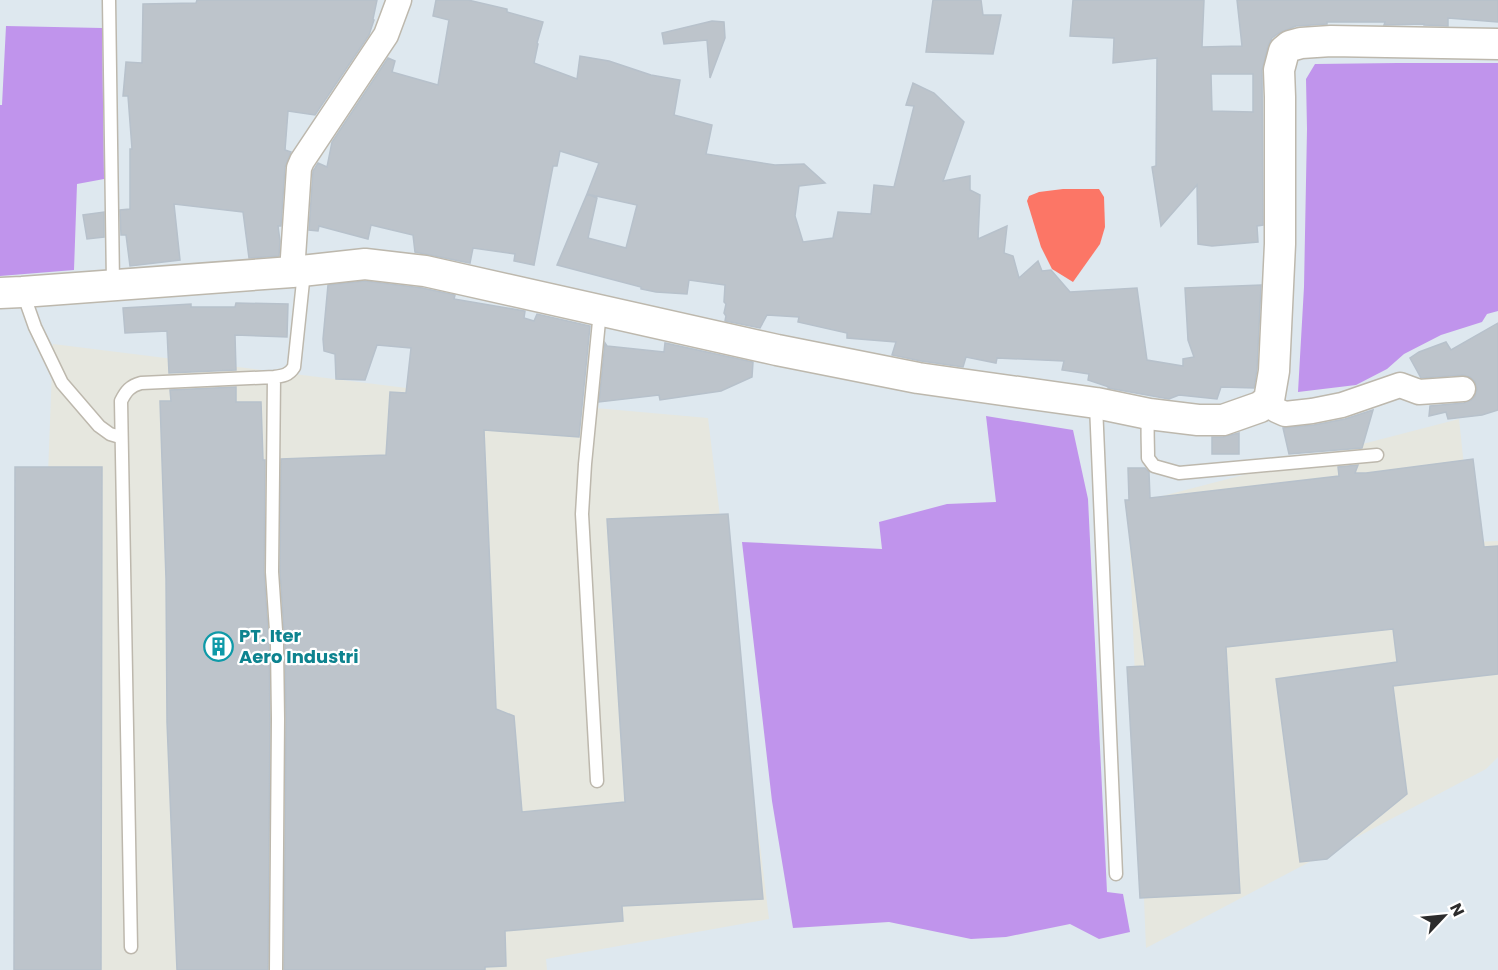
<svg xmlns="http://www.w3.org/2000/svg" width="1498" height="970" font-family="Poppins,sans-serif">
<rect width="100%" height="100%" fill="#dee8ef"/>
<path fill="#e6e7df" d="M 53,344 L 495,399 L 708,418 L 769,919 L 546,959 L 547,970 L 29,970 Z
M 1459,419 L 1472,542 L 1498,541 L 1498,757 L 1486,769 L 1146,948 L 1128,505 Z"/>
<path fill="#c094ec" d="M 6,26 L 102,28 L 104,179 L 77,184 L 74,270 L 0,276 L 0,105 L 2,105 Z
M 1398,63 L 1498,63 L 1498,311 L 1487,314 L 1482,322 L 1441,335 L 1404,354 L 1387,369 L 1356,385 L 1298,392 L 1304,287 L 1307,129 L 1306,79 L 1315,64 Z
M 986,416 L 1073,430 L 1088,499 L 1107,892 L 1123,894 L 1130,932 L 1099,939 L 1070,924 L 1006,937 L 971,939 L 889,922 L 793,928 L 772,801 L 742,542 L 882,549 L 879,522 L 947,504 L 996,502 Z"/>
<path fill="#fc7666" d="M 1063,189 L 1099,189 L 1104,197 L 1105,227 L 1100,244 L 1073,282 L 1052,269 L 1041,247 L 1027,201 L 1029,196 L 1039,192 Z"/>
<path fill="#bdc4cb" stroke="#b7c1cb" stroke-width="1.5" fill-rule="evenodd" d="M 197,0 L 377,0 L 373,19 L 374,20 L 369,35 L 315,115 L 288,111 L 285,150 L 291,152 L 285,167 L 281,226 L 278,226 L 280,241 L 279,256 L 249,258 L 243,212 L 174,204 L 180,260 L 130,266 L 126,235 L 121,235 L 120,210 L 130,209 L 130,149 L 132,149 L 128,96 L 123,96 L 126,62 L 142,63 L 143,4 L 196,3 Z
M 436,0 L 468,0 L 507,9 L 507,12 L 543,22 L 537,43 L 538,44 L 534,63 L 577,79 L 580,56 L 609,61 L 651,75 L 680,80 L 674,115 L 712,125 L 706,154 L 775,165 L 804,164 L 825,183 L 799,186 L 795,216 L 803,242 L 833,238 L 838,212 L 871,214 L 874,185 L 894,187 L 914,106 L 906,105 L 913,83 L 934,93 L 964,122 L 943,181 L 970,176 L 970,190 L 980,195 L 978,239 L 1007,226 L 1004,253 L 1013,256 L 1019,278 L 1038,261 L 1042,271 L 1051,270 L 1070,292 L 1137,288 L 1147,360 L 1183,366 L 1183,359 L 1194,357 L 1188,340 L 1185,288 L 1261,285 L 1257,369 L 1254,388 L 1221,387 L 1217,399 L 1179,395 L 1169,399 L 1108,388 L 1109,387 L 1088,380 L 1089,374 L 1062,370 L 1064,361 L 997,358 L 996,363 L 966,357 L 963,367 L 921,361 L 892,355 L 896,342 L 847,338 L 847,333 L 798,322 L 799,317 L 767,315 L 760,328 L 725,321 L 726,316 L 724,313 L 726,304 L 724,302 L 725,285 L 689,280 L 687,294 L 656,292 L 641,289 L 641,287 L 557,265 L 587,194 L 597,198 L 588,238 L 626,248 L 637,205 L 587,194 L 599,163 L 560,151 L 557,166 L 553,166 L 534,265 L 514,261 L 515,254 L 473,248 L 470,263 L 415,252 L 413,235 L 371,225 L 368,239 L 319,226 L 318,231 L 309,230 L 313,171 L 315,168 L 318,163 L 327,167 L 332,142 L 388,58 L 395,61 L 392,72 L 438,85 L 449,20 L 433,16 Z
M 933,0 L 981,0 L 983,15 L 1001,15 L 993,54 L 926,52 Z
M 1073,0 L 1204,0 L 1202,47 L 1242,46 L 1237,0 L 1498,0 L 1498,22 L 1448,18 L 1448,26 L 1424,25 L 1424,24 L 1384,25 L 1385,22 L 1327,22 L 1327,24 L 1296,26 L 1279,33 L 1272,38 L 1268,46 L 1262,70 L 1263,225 L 1257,226 L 1258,242 L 1212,246 L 1198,244 L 1197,185 L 1161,226 L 1152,167 L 1156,166 L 1157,58 L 1113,63 L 1114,38 L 1070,36 ZM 1211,74 L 1253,74 L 1253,112 L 1212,111 Z
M 712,21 L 724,22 L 725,38 L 710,78 L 707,40 L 664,44 L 662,33 Z
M 104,212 L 104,237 L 87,239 L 83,215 Z
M 365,281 L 422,288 L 455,295 L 454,299 L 525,311 L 524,318 L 534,321 L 537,314 L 590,326 L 579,437 L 484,430 L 496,709 L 514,716 L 522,812 L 625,802 L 607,519 L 728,514 L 763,899 L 622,906 L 623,921 L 505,931 L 506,966 L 485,967 L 485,970 L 284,970 L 286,719 L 285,645 L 280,572 L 281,459 L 386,455 L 390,392 L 406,393 L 411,348 L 377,345 L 365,380 L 336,379 L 335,354 L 324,351 L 323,339 L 328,285 Z
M 236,303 L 288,304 L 287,337 L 235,335 L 236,370 L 169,373 L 167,331 L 125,333 L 123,308 L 191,304 L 191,307 L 235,307 Z
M 1498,323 L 1498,410 L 1482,415 L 1448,419 L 1446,412 L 1429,416 L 1430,406 L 1464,403 L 1471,400 L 1475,396 L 1477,389 L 1475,382 L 1470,377 L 1463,375 L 1421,378 L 1410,358 L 1419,352 L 1446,342 L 1451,350 Z
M 605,343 L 607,346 L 664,352 L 665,343 L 753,362 L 752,377 L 721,391 L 660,400 L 659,395 L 599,402 Z
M 236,387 L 236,402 L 261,402 L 263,460 L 265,460 L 264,572 L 269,645 L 270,719 L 268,970 L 177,970 L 167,722 L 166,579 L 160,401 L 171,401 L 170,390 Z
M 1373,410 L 1362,448 L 1289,454 L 1283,428 L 1314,425 L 1345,419 Z
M 1239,433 L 1239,454 L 1212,454 L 1212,437 L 1223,437 Z
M 1473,459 L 1484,547 L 1498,546 L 1498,674 L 1393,686 L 1407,794 L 1327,859 L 1300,862 L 1276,679 L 1397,662 L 1393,629 L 1226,647 L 1240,893 L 1140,898 L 1127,667 L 1145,666 L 1125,500 L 1129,500 L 1128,468 L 1145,468 L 1149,472 L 1150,498 L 1339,476 L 1338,467 L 1358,465 L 1355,473 L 1366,473 Z
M 15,467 L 102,467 L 101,970 L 14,970 Z"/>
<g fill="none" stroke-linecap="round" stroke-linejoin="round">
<defs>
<path id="service" d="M 109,0 L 113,284
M 23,293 L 35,327 L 62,383 L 99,426 L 110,434 L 120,437
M 274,377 L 272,572 L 277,645 L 278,719 L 276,970
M 1096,405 L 1116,874
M 1148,415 C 1147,429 1148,444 1148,458 L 1154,466 L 1179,473 L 1377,455
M 597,781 L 582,514 L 585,464 L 600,311
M 131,947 L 121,401 C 126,391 130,386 141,383 L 274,377 C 283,376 289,375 294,367 L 304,272"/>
<path id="minor" d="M 292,272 L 299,168 L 302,161 L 386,35 L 399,0
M 1269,400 L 1276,410 L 1285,414 L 1312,411 L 1342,405 L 1400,385 L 1419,392 L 1463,389"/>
<path id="tertiary" d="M 0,293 L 22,292 L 292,272 L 365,264 L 425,271 L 777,350 L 918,378 L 1096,403 L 1149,414 L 1198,420 L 1223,420 L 1260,407 L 1269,400 L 1274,371 L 1280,244 L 1280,97 L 1279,70 L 1284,51 L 1290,46 L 1301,43 L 1331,41 L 1498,44"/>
</defs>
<use href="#service" stroke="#bdb8ad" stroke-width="15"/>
<use href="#minor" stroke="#bdb8ad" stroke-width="27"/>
<use href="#tertiary" stroke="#bdb8ad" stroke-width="33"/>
<use href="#service" stroke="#fff" stroke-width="12"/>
<use href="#minor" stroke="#fff" stroke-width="24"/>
<use href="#tertiary" stroke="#fff" stroke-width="30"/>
</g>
<defs>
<symbol id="building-ring" viewBox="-11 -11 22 22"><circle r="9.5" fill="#fff" stroke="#0f9aa8" stroke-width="1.5"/><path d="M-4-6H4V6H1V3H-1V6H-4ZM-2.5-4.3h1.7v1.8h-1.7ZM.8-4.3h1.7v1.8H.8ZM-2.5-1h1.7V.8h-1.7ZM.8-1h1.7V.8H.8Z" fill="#0f9aa8"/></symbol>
</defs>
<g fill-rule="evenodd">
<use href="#building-ring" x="202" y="630" width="33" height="33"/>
</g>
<g text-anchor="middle" stroke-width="4.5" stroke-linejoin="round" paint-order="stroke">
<g font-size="18" font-weight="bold" fill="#0d838f" stroke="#fff" text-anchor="start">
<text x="239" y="642">PT. Iter<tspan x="239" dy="21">Aero Industri</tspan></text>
</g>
</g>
<g transform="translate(1444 916) rotate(64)" stroke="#ffffff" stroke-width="4.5" paint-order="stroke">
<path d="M0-4.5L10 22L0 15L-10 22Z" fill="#2c2c2c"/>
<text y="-9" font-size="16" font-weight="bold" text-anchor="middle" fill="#2c2c2c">N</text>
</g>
</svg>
